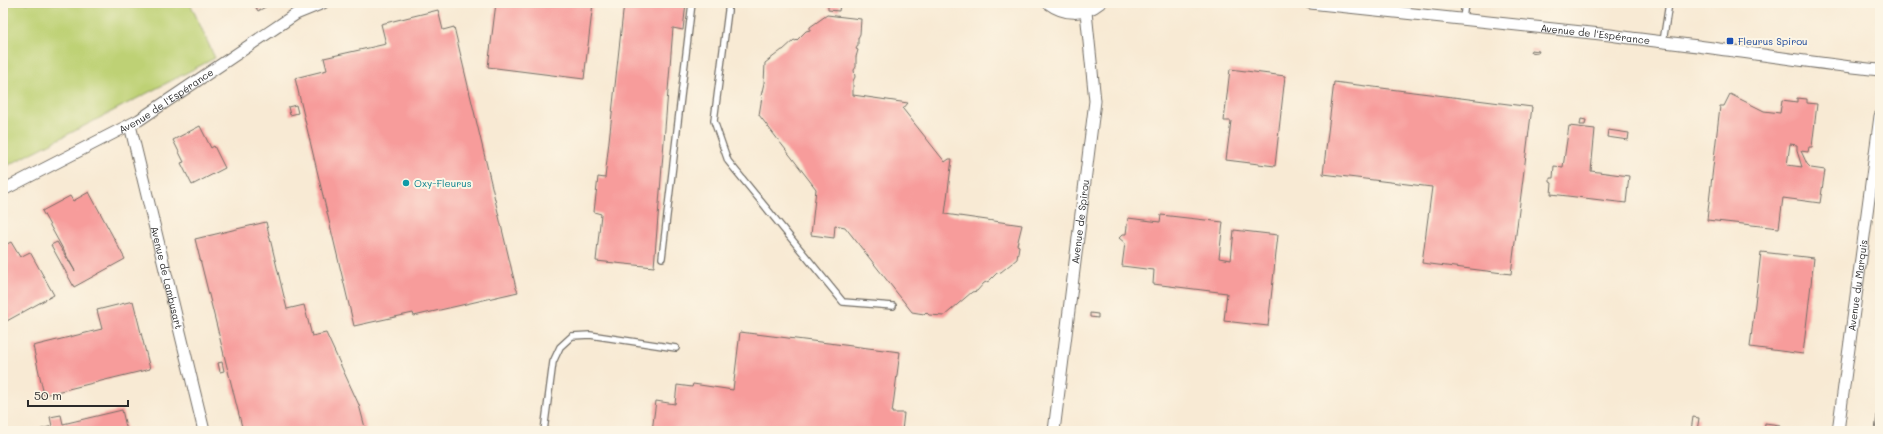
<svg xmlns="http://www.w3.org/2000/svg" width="1883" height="434" font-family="Mali,sans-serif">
<rect width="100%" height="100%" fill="#fcf5e5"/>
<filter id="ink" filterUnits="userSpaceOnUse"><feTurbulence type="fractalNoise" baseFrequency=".025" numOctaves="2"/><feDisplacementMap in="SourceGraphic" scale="8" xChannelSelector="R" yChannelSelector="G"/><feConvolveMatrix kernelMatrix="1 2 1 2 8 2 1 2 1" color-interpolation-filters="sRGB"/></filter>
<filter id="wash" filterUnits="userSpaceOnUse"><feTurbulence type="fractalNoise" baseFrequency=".012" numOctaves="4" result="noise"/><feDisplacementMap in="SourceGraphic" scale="16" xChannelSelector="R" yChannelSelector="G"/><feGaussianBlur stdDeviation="0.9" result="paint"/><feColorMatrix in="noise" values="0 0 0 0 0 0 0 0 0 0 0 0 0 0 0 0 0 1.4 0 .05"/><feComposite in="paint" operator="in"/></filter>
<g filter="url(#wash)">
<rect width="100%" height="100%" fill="#f8ead4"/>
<path fill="#bed174" stroke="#747e50" d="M 3,3 L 190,3 L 215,58 L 3,168 Z"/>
<g id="blocks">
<path fill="#f79c9b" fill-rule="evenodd" d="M 253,3 L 273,3 L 258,11 Z
M 496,3 L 593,3 L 584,79 L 488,67 Z
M 624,3 L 686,3 L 683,30 L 673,28 L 654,267 L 596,261 L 601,214 L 594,212 L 598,177 L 605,178 Z
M 828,5 L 840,5 L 839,11 L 828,10 Z
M 438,10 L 443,30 L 454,27 L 516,288 L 518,292 L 414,316 L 413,313 L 354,326 L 295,78 L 327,70 L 324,58 L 386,44 L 381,24 Z
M 827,15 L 861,19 L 860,34 L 858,38 L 858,45 L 856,49 L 858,50 L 856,57 L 856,67 L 854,70 L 855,77 L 853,81 L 853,95 L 908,103 L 903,109 L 945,162 L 949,159 L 952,159 L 945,214 L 1022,225 L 1017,245 L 1019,246 L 1017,259 L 1001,272 L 997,273 L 989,281 L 984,283 L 977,291 L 972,292 L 944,316 L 929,315 L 926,312 L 924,314 L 912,312 L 845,227 L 835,225 L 834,238 L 811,235 L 816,189 L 759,115 L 762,97 L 761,96 L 764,83 L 765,63 L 782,50 L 783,50 L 794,40 L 796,41 L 806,31 L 810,30 L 810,27 Z
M 1531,50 L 1539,51 L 1538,53 L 1530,52 Z
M 1230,69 L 1285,76 L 1275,166 L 1226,160 L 1231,121 L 1224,121 Z
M 1334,82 L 1532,107 L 1511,274 L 1422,263 L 1432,187 L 1323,174 Z
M 1730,94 L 1764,111 L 1780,113 L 1782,100 L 1797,102 L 1797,98 L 1807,99 L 1807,103 L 1817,104 L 1812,147 L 1809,147 L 1808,152 L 1801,151 L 1807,164 L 1811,168 L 1825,170 L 1820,203 L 1783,198 L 1779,228 L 1707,220 L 1720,106 L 1724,106 ZM 1790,144 L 1797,145 L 1797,151 L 1802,167 L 1787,165 Z
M 296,105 L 298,113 L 290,115 L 288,107 Z
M 1581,119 L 1586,120 L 1585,125 L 1580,125 Z
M 200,126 L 211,148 L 214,146 L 225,168 L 192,185 L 181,163 L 184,162 L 173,140 Z
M 1569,126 L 1595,129 L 1591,171 L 1629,176 L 1626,203 L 1551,194 L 1552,183 L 1550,182 L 1550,178 L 1553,178 L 1554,166 L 1563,167 Z
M 1608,130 L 1629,133 L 1628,140 L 1607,137 Z
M 89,192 L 125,259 L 74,287 L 51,245 L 57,242 L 75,271 L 42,211 L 70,196 L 73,201 Z
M 1161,215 L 1223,222 L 1219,258 L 1231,260 L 1234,230 L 1278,235 L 1268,326 L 1224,321 L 1227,293 L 1153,284 L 1154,270 L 1122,266 L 1125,243 L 1119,238 L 1123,234 L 1126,234 L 1128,218 L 1160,222 Z
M 266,222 L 287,309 L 304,305 L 312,336 L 326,333 L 359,405 L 366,431 L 243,431 L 195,239 Z
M 11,242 L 20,257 L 30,252 L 54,295 L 5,322 L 3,319 L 3,246 Z
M 1761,252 L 1814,258 L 1803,354 L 1750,347 Z
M 133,301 L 150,369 L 44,395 L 33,346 L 102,329 L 97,310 Z
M 1090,313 L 1098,314 L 1098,318 L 1090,317 Z
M 740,332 L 900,352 L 892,413 L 904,413 L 902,431 L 652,431 L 656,401 L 675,404 L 677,385 L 692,387 L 693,384 L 733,390 Z
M 222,362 L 224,371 L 220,372 L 218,363 Z
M 122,410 L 127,431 L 35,431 L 52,426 L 50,417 L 61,415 L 63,424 Z
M 1877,414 L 1880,414 L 1880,431 L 1875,431 Z
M 1693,417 L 1699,418 L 1697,431 L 1691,431 Z
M 1765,423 L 1780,425 L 1779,431 L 1764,431 Z"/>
</g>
</g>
<g filter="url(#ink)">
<use href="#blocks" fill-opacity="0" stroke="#736e66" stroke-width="1"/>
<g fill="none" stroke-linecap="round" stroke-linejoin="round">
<defs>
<path id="lane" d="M 729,3 L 714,121 L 728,161 L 843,302 L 893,306
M 1463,19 L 1465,3
M 1663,42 L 1669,3
M 662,258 L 692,3
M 544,431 L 553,362 L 560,347 L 572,336 L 590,335 L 676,348"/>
<g id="street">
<path d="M 1048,3 C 1064,15 1084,16 1100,3"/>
<path id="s1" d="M 1310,3 L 1610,35 C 1647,41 1683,43 1719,49 C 1773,56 1826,65 1880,70"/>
<path id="s2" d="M 130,125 L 204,431"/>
<path id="s3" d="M 3,190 L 139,120 L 296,14 L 323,3"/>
<path id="s4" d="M 1054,431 L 1095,101 L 1086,12"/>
<path id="s5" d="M 1838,431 L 1880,116"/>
</g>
</defs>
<use href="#lane" stroke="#736e66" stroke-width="8"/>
<use href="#street" stroke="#736e66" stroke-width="13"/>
<use href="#lane" stroke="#fff" stroke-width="5.5"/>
<use href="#street" stroke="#fff" stroke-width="11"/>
</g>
</g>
<rect fill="#1a4fb4" stroke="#fcf5e5" stroke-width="1.5" x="1726" y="37" width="8" height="8" rx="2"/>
<circle fill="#0f9aa8" stroke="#fcf5e5" stroke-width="1.5" cx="406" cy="183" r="4"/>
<g text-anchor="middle" stroke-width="4" stroke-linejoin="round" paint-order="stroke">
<g font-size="10" fill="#2b2b2b" stroke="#fcf5e5">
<text dy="4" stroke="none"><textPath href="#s1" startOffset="287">Avenue de l'Espérance</textPath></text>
<text dy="4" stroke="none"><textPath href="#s3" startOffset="186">Avenue de l'Espérance</textPath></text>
<text dy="4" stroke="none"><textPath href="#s4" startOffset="211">Avenue de Spirou</textPath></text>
<text dy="4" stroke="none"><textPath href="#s2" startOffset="157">Avenue de Lambusart</textPath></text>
<text dy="4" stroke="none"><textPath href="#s5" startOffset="147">Avenue du Marquis</textPath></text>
</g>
<g font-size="10" fill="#164399" stroke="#fcf5e5" text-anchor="start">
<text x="1738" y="45">Fleurus Spirou</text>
</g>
<g font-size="10" fill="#0d838f" stroke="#fcf5e5" text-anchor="start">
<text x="414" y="187">Oxy-Fleurus</text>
</g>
</g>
<rect width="1883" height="434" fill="none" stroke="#fcf5e5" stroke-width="16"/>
<path d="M28 400v6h100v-6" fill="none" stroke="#2b2b2b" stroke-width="2"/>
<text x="34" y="400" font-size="12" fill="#2b2b2b" stroke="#fcf5e5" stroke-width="3" paint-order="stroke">50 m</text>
</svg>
